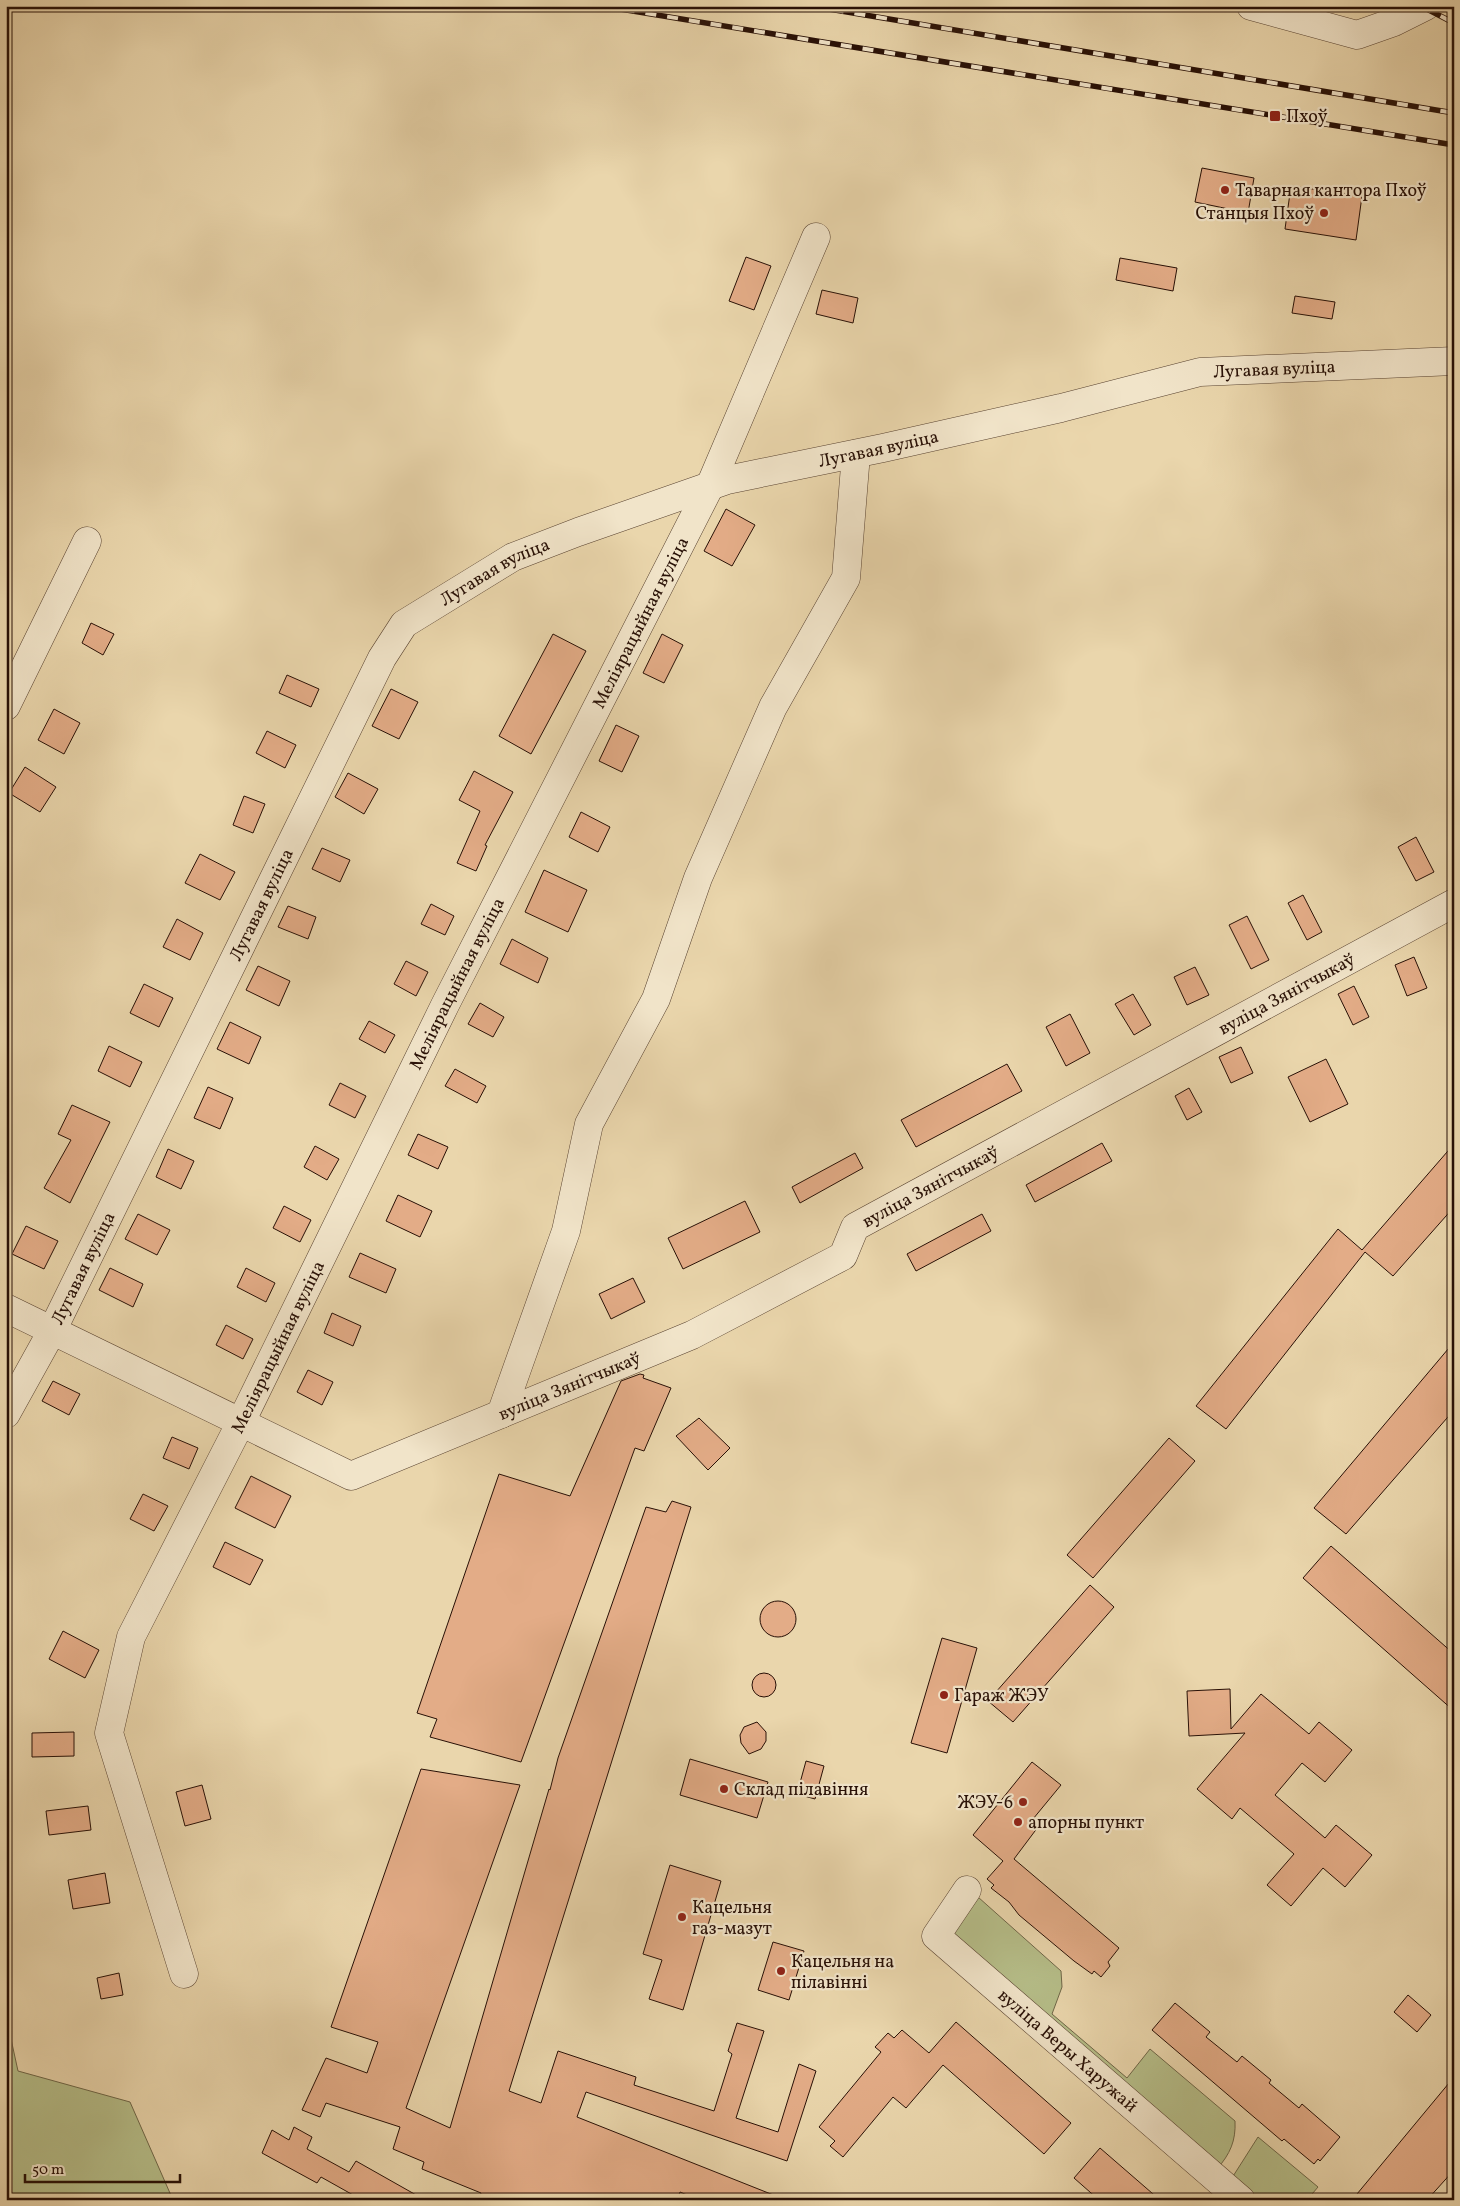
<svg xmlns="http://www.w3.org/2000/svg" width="1460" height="2206" font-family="Vollkorn,serif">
<rect width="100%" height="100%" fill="#ead6ac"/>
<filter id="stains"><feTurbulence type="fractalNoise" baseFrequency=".004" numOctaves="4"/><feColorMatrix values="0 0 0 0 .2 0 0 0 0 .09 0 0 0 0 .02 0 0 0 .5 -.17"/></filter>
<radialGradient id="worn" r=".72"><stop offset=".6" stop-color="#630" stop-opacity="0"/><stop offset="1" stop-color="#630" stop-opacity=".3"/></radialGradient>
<path fill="#b6be89" stroke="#6f6748" d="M 978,1897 L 1061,1971 L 1062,1987 L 1052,2014 L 1127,2078 L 1150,2049 L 1235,2121 C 1236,2141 1230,2154 1217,2169 L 950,1938 Z
M 6,2016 L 18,2071 L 130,2102 L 173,2200 L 6,2200 Z
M 1258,2137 L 1318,2187 L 1307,2200 L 1251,2200 L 1230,2181 Z"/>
<path fill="#e3ac87" stroke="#281006" d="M 1202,168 L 1254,178 L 1248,213 L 1195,202 Z
M 1291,186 L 1362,196 L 1356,240 L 1285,229 Z
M 746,257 L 771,266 L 754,310 L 729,301 Z
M 1120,258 L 1177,268 L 1173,291 L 1116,280 Z
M 822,290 L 858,298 L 853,323 L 816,314 Z
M 1295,296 L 1335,302 L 1332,319 L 1292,313 Z
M 726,509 L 755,525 L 732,566 L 704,551 Z
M 91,623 L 114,634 L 103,655 L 82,643 Z
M 553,634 L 586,651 L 531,754 L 499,736 Z
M 662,634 L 683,645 L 664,683 L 643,673 Z
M 287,675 L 319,689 L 311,707 L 279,693 Z
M 391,689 L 418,702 L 399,739 L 372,726 Z
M 54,709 L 80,723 L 64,754 L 38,740 Z
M 616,725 L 639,736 L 622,772 L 599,761 Z
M 267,731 L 296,745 L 285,768 L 256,753 Z
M 25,767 L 56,787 L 40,812 L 9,793 Z
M 474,771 L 513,792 L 485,845 L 487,846 L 476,871 L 457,863 L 480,811 L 459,800 Z
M 348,773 L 378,789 L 364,814 L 335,797 Z
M 244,796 L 265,804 L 253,833 L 233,825 Z
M 581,812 L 610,827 L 598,852 L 569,837 Z
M 1416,837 L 1434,872 L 1416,881 L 1398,847 Z
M 322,848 L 350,860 L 340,882 L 312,869 Z
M 200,854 L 235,872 L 220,900 L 185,883 Z
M 544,870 L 587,890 L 568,932 L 525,912 Z
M 1303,895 L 1322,932 L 1307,940 L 1288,903 Z
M 431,904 L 454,916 L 445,935 L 421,924 Z
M 288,906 L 316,917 L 308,939 L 278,927 Z
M 1247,916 L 1269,960 L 1251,969 L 1229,925 Z
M 177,919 L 203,933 L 190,960 L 163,947 Z
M 512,939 L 548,958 L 538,983 L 500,964 Z
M 1414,957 L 1427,988 L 1407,996 L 1395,965 Z
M 406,961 L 428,972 L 416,996 L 394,984 Z
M 258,966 L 290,981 L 279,1006 L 246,990 Z
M 1195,967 L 1209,995 L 1187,1005 L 1174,977 Z
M 144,984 L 173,998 L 159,1027 L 130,1013 Z
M 1354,986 L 1369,1017 L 1353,1025 L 1338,994 Z
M 1133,994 L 1151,1025 L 1134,1035 L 1115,1004 Z
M 480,1003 L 504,1017 L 493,1037 L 468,1024 Z
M 1070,1014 L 1090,1053 L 1066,1066 L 1046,1027 Z
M 369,1021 L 395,1035 L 385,1053 L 359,1039 Z
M 230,1022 L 261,1037 L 249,1064 L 217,1049 Z
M 109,1046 L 142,1062 L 130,1087 L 98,1071 Z
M 1241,1047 L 1253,1073 L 1231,1083 L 1219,1057 Z
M 1326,1059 L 1348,1104 L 1310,1122 L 1288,1077 Z
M 1007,1064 L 1022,1091 L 916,1147 L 901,1120 Z
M 455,1069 L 486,1086 L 477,1103 L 445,1086 Z
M 340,1083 L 366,1096 L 355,1118 L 329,1105 Z
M 208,1087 L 233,1098 L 220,1129 L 194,1118 Z
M 1189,1088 L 1202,1112 L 1187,1120 L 1175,1096 Z
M 72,1105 L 110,1122 L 70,1203 L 44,1188 L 71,1140 L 58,1134 Z
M 418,1134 L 448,1147 L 438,1169 L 408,1155 Z
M 1102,1143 L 1112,1161 L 1035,1202 L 1026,1185 Z
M 1454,1144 L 1454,1207 L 1393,1276 L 1365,1252 L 1226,1429 L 1196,1406 L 1338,1229 L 1362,1250 Z
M 315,1146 L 339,1159 L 327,1180 L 304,1167 Z
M 168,1149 L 194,1161 L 181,1189 L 156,1177 Z
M 855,1153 L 863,1168 L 800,1203 L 792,1187 Z
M 398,1195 L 432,1211 L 420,1237 L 386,1221 Z
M 745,1201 L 760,1232 L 683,1269 L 668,1238 Z
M 284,1206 L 311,1220 L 300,1242 L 273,1228 Z
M 138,1214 L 170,1230 L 157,1255 L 125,1239 Z
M 982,1214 L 991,1231 L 916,1271 L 907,1254 Z
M 26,1226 L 58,1241 L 44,1269 L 12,1254 Z
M 360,1253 L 396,1269 L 386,1293 L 349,1277 Z
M 110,1268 L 143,1284 L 133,1307 L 99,1290 Z
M 246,1268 L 275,1283 L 266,1302 L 237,1287 Z
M 633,1278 L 645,1302 L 611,1319 L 599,1294 Z
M 332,1313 L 361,1326 L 353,1346 L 324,1333 Z
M 226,1325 L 253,1339 L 243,1359 L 216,1345 Z
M 1454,1342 L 1454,1410 L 1346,1534 L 1314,1508 Z
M 308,1370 L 333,1382 L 322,1405 L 297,1392 Z
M 640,1374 L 644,1375 L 643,1378 L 671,1388 L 644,1451 L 635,1448 L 521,1762 L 430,1737 L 437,1719 L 417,1713 L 499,1474 L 570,1496 L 621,1381 Z
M 53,1381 L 80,1394 L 69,1415 L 42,1401 Z
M 699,1418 L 730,1448 L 708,1470 L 676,1436 Z
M 172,1437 L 198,1448 L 189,1469 L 163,1458 Z
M 1169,1438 L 1195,1461 L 1093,1578 L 1067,1555 Z
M 251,1476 L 291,1496 L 275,1528 L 235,1508 Z
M 143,1494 L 168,1506 L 154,1531 L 130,1519 Z
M 672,1501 L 691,1507 L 509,2091 L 541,2103 L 558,2051 L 636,2077 L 634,2085 L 714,2111 L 732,2054 L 728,2051 L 737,2023 L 764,2031 L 736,2118 L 778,2132 L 799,2064 L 816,2071 L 787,2161 L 586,2092 L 577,2117 L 786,2200 L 699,2200 L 680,2192 L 677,2200 L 479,2200 L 481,2193 L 422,2169 L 424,2162 L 393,2149 L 400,2127 L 326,2103 L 320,2117 L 302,2110 L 326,2058 L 367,2073 L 378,2042 L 331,2027 L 421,1769 L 520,1785 L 406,2108 L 450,2128 L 549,1789 L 550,1790 L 558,1758 L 646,1507 L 666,1512 Z
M 225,1542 L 263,1560 L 250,1585 L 213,1567 Z
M 1331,1546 L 1454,1654 L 1454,1711 L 1303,1578 Z
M 1090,1585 L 1114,1607 L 1013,1722 L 988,1701 Z
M760 1619a18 18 0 1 1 36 0a18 18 0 1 1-36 0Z
M 63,1631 L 99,1650 L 85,1678 L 49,1659 Z
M 942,1638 L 977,1648 L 947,1753 L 911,1743 Z
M752 1685a12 12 0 1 1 24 0a12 12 0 1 1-24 0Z
M 1230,1689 L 1231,1729 L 1261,1694 L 1309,1734 L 1319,1722 L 1352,1750 L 1325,1782 L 1302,1763 L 1275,1795 L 1325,1838 L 1336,1825 L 1372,1855 L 1345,1887 L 1323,1868 L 1291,1906 L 1267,1885 L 1294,1854 L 1240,1808 L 1232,1819 L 1197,1789 L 1245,1733 L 1189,1736 L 1187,1691 Z
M 757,1722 L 766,1732 L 766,1741 L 761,1749 L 749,1754 L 741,1743 L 740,1735 L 744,1727 Z
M 74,1732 L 74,1756 L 32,1757 L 32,1733 Z
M 690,1759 L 768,1782 L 757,1818 L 680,1795 Z
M 806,1761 L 824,1766 L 815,1799 L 797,1794 Z
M 1032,1762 L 1061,1785 L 1033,1819 L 1038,1827 L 1014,1859 L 1119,1948 L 1108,1962 L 1110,1966 L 1101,1977 L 1094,1971 L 1092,1974 L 1074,1961 L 1019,1915 L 1009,1902 L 991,1888 L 994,1885 L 987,1879 L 1003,1861 L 973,1835 Z
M 202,1785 L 211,1819 L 185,1826 L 176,1792 Z
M 88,1806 L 91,1830 L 49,1835 L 46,1811 Z
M 670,1865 L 721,1881 L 683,2010 L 649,1999 L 662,1960 L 643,1954 Z
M 105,1873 L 110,1903 L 73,1909 L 68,1880 Z
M 773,1942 L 804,1951 L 789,2000 L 758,1990 Z
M 119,1973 L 123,1995 L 101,1999 L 97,1978 Z
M 1408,1995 L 1431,2015 L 1417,2032 L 1394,2012 Z
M 1175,2003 L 1210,2032 L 1206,2037 L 1237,2062 L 1242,2056 L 1271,2080 L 1269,2083 L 1299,2108 L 1302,2104 L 1340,2137 L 1320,2161 L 1318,2159 L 1314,2164 L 1284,2139 L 1282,2141 L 1152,2030 Z
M 956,2022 L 1071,2123 L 1044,2154 L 943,2065 L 906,2108 L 893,2097 L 843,2157 L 830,2146 L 835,2141 L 819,2127 L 881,2052 L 875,2047 L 888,2033 L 894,2038 L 902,2030 L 929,2053 Z
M 1454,2077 L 1454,2170 L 1427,2200 L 1352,2200 Z
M 294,2127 L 312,2137 L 307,2149 L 349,2172 L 356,2161 L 425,2200 L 362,2200 L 321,2177 L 317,2183 L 262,2153 L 272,2130 L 289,2140 Z
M 1100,2148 L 1160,2200 L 1099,2200 L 1074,2178 Z"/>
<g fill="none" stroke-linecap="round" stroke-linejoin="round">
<defs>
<g id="minor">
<path d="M 1251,6 L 1357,35 L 1394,22 L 1426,6"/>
<path d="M 6,706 L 87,541"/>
<path id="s1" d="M 6,1308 L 351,1476 L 692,1335 L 843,1256 L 855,1227 L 1454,903"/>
<path id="s2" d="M 6,1414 L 52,1331 L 382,658 L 404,624 L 513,557 L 578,532 L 727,480 L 883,448 L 1061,408 L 1200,372 L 1454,361"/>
<path d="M 501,1414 L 566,1231 L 589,1124 L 656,999 L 698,878 L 773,707 L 846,578 L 856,454"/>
<path id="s3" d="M 967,1890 L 936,1936 L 1241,2200"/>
<path id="s4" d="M 184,1974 L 109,1733 L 131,1637 L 241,1422 L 445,1005 L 710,486 L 816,237"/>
</g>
</defs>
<use href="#minor" stroke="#584230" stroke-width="29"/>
<use href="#minor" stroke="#f1e4c9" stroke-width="28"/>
<defs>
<path id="rail" d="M 602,6 L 1454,145
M 811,6 L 1454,113
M 1421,6 L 1454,23
M 1451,6 L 1454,9"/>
</defs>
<use href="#rail" stroke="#281006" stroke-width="5.5"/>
<use href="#rail" stroke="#f1e4c9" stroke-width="4" stroke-dasharray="11" stroke-linecap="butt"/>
</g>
<g fill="#8f2418" stroke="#f1e4c9" stroke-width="2">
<rect x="1269" y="110" width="12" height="12" rx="2.5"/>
<circle cx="1225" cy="190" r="5"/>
<circle cx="1324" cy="213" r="5"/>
<circle cx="944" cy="1695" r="5"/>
<circle cx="724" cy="1789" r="5"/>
<circle cx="1023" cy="1802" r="5"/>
<circle cx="1018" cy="1822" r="5"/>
<circle cx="682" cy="1917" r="5"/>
<circle cx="781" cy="1971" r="5"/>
</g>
<g text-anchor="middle" stroke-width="4.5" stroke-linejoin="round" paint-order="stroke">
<g font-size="18" fill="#281006" stroke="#f1e4c9" text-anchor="start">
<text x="1286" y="122">Пхоў</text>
<text x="1235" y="196">Таварная кантора Пхоў</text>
<text x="1314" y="219" text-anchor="end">Станцыя Пхоў</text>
<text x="954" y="1701">Гараж ЖЭУ</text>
<text x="734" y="1795">Склад пілавіння</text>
<text x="1013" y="1808" text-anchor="end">ЖЭУ-6</text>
<text x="1028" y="1828">апорны пункт</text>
<text x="692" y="1913">Кацельня<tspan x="692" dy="21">газ-мазут</tspan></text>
<text x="791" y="1967">Кацельня на<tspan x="791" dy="21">пілавінні</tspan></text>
</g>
<g font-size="18" fill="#281006" stroke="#f1e4c9">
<text dy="6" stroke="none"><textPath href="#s2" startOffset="1800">Лугавая вуліца</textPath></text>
<text dy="6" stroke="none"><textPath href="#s2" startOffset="1395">Лугавая вуліца</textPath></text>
<text dy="6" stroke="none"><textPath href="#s2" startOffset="990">Лугавая вуліца</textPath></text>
<text dy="6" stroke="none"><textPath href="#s4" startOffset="1486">Меліярацыйная вуліца</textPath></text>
<text dy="6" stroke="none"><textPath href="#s2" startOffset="570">Лугавая вуліца</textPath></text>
<text dy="6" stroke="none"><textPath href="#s4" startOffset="1081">Меліярацыйная вуліца</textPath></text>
<text dy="6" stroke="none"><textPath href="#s1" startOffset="1445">вуліца Зянітчыкаў</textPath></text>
<text dy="6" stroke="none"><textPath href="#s1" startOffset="1040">вуліца Зянітчыкаў</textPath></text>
<text dy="6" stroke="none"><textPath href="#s2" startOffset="165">Лугавая вуліца</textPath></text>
<text dy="6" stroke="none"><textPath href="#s4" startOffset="676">Меліярацыйная вуліца</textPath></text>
<text dy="6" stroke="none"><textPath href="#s1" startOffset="620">вуліца Зянітчыкаў</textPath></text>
<text dy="6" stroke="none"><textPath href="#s3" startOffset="230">вуліца Веры Харужай</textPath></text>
</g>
</g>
<rect width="1460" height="2206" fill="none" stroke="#ead6ac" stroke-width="25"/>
<rect x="8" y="8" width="1445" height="2191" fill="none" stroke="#281006" stroke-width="2.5"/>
<rect x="12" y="12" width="1435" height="2181" fill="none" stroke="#281006"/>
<path d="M25 2174v8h155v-8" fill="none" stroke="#281006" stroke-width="2.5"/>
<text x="32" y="2174" font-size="15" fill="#281006" stroke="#f1e4c9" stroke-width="4" paint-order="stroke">50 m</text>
<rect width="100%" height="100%" filter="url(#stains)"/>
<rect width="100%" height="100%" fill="url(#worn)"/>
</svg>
